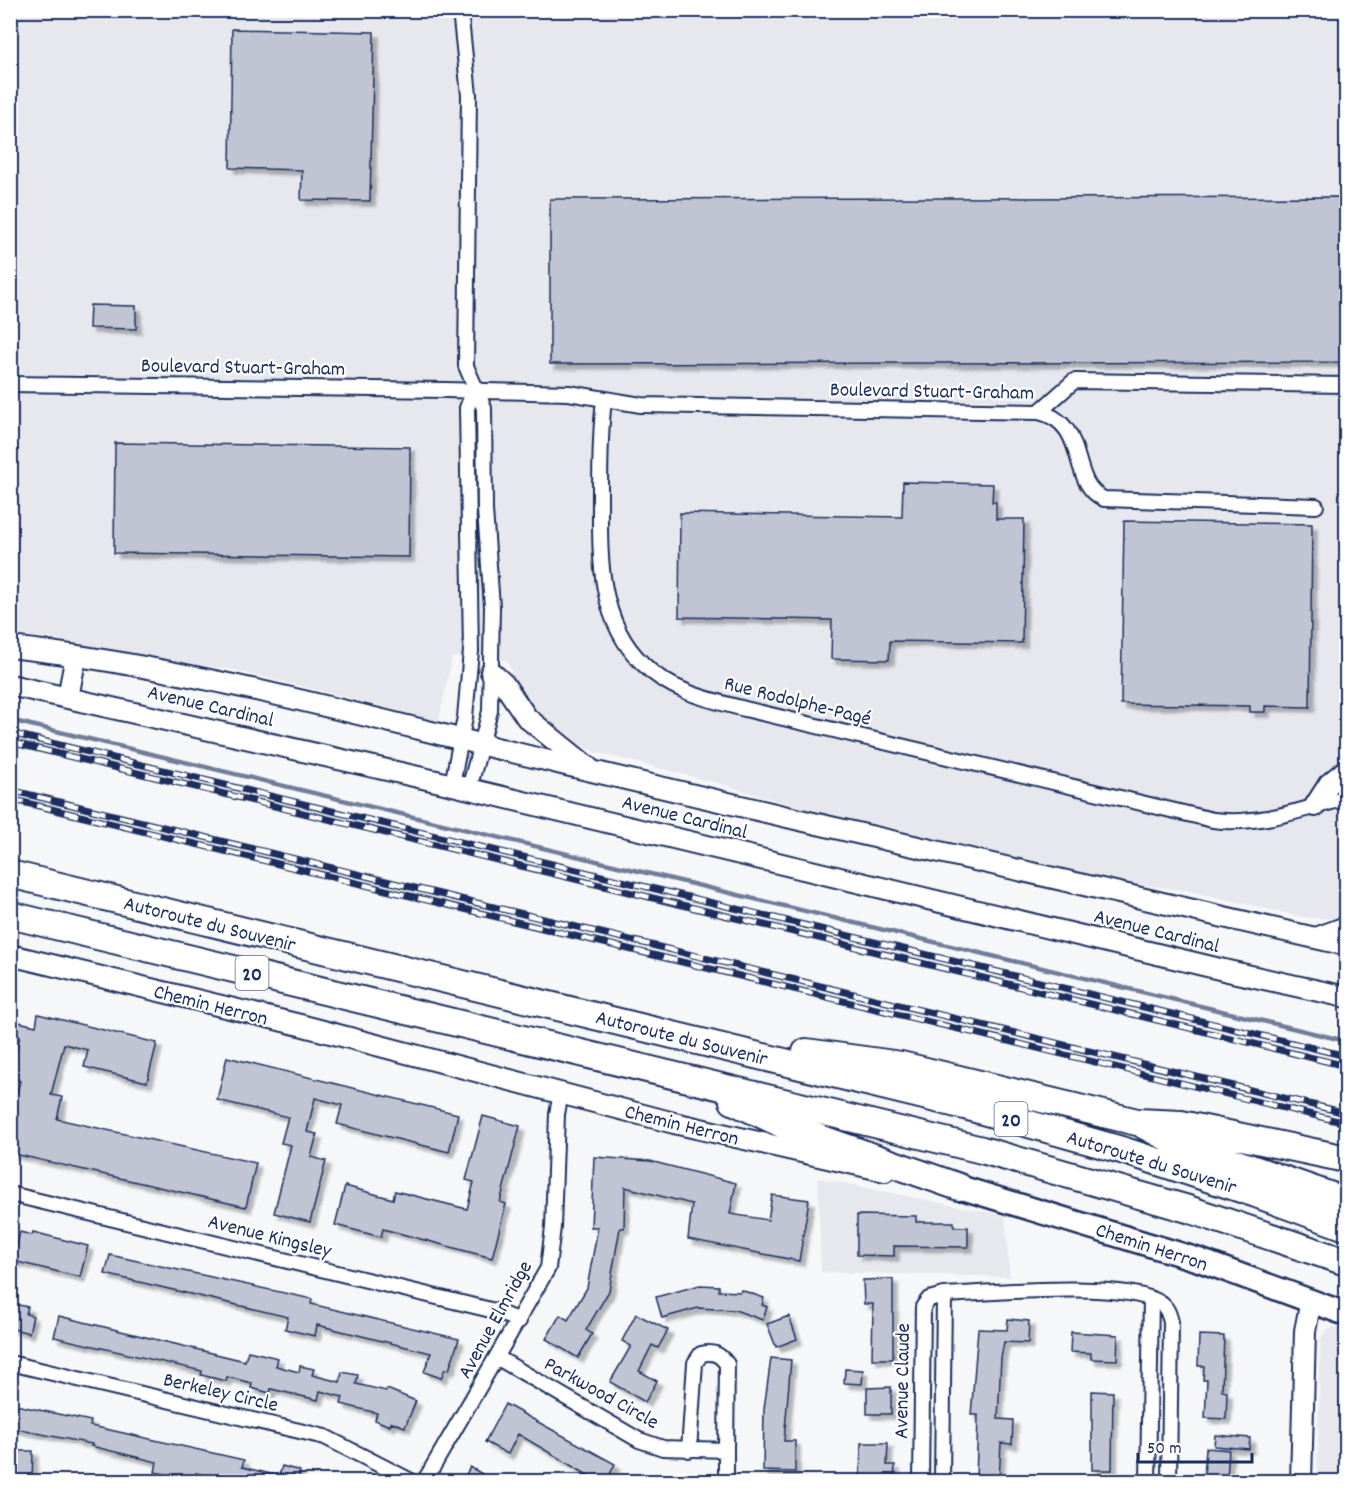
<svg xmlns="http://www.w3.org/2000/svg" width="1357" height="1492" font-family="Dekko,sans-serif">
<defs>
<filter id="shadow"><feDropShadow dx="5" dy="5" stdDeviation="1.5" flood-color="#0004"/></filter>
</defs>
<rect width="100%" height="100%" fill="#f6f7f9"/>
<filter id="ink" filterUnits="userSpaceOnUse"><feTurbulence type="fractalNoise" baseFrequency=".0167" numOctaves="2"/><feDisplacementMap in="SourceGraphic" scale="12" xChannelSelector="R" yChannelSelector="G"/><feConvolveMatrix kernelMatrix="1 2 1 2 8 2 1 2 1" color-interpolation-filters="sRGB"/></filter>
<g filter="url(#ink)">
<path fill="#e6e8ee" d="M 10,11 L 1346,11 L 1346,919 L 1307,918 L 1189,891 L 1085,877 L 831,817 L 725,785 L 595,752 L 573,742 L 534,712 L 521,696 L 507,660 L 452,657 L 438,724 L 346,697 L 229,669 L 149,658 L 49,638 L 11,635 Z
M 818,1178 L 1005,1216 L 1010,1277 L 821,1272 Z
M 1334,1327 L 1346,1330 L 1346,1481 L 1317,1481 L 1320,1341 L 1326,1330 Z"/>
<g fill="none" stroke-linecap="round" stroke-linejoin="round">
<path stroke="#707c99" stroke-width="4.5" d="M 10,720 L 1346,1041"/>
</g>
<path fill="#c0c4d3" stroke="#1b2f5e" stroke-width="1.5" filter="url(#shadow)" d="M 232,29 L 374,32 L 370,201 L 301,200 L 302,170 L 230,168 Z
M 1347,197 L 1347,362 L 550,364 L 550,199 Z
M 90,305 L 136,306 L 136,329 L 89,328 Z
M 115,443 L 410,447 L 409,557 L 114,553 Z
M 903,482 L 993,484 L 992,502 L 996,502 L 996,519 L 1024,519 L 1022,643 L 890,641 L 889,660 L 831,659 L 832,620 L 679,617 L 680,513 L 902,517 Z
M 1124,521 L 1312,524 L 1310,707 L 1265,706 L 1265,712 L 1250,712 L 1250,706 L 1121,704 Z
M 38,1014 L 157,1043 L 147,1082 L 84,1067 L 88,1050 L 64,1044 L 51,1095 L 62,1097 L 57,1119 L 256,1163 L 246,1207 L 10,1153 L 10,1119 L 20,1081 L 10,1075 L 20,1036 L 10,1034 L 10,1020 L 36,1026 Z
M 227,1057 L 458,1114 L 449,1152 L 337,1124 L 342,1105 L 315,1098 L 307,1132 L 317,1134 L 311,1157 L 326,1161 L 310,1222 L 274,1213 L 291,1145 L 281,1143 L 288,1117 L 217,1100 Z
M 483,1116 L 520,1126 L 500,1202 L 506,1204 L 492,1258 L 383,1229 L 381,1237 L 335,1225 L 345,1186 L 393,1199 L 395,1191 L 467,1209 L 474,1182 L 466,1180 Z
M 594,1157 L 650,1161 L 736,1183 L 730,1214 L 768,1220 L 772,1195 L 809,1200 L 799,1261 L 688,1239 L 692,1204 L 625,1187 L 624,1228 L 620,1228 L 609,1291 L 586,1330 L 592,1334 L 578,1358 L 546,1339 L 560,1315 L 568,1320 L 587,1288 L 598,1227 L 591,1227 Z
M 857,1215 L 916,1216 L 916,1222 L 954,1222 L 954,1227 L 968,1227 L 968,1247 L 894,1246 L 894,1256 L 857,1255 Z
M 20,1232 L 32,1235 L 33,1232 L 88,1246 L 80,1277 L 13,1261 Z
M 110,1255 L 312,1299 L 311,1304 L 459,1339 L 449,1370 L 445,1369 L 441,1378 L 424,1372 L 431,1353 L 317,1325 L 315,1336 L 285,1329 L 288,1317 L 105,1274 Z
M 893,1279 L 893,1359 L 872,1359 L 873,1304 L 864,1304 L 863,1280 Z
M 700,1285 L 719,1286 L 719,1291 L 740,1292 L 741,1290 L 764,1298 L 762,1305 L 767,1307 L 763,1320 L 735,1310 L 698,1308 L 662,1318 L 656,1297 Z
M 10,1303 L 28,1307 L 26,1314 L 33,1316 L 29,1333 L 10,1328 Z
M 636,1314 L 668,1330 L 658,1348 L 652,1345 L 639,1371 L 657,1381 L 645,1402 L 610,1382 L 631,1346 L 622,1341 Z
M 59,1316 L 245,1361 L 248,1351 L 278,1358 L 276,1366 L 299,1372 L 300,1366 L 314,1369 L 312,1375 L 340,1382 L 342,1372 L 358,1375 L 356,1384 L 386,1391 L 387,1389 L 416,1401 L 405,1427 L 391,1422 L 390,1426 L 375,1420 L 377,1413 L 341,1404 L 343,1397 L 320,1391 L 318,1400 L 271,1389 L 270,1393 L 251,1388 L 252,1383 L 227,1377 L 226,1381 L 201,1375 L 202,1371 L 54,1337 Z
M 789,1316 L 797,1339 L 776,1347 L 767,1324 Z
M 1008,1319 L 1029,1321 L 1028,1343 L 1004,1342 L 1001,1358 L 998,1419 L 1013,1420 L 1012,1444 L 1001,1443 L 999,1482 L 976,1482 L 978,1415 L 971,1415 L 978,1329 L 1007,1330 Z
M 1071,1332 L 1118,1335 L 1117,1360 L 1091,1359 L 1091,1353 L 1070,1352 Z
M 1199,1335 L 1224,1336 L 1222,1391 L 1227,1392 L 1226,1419 L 1205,1418 L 1207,1380 L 1203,1380 L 1204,1366 L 1198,1366 Z
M 771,1358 L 791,1360 L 784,1441 L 795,1441 L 795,1472 L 763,1471 L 764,1409 Z
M 845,1369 L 863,1370 L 862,1384 L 844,1383 Z
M 891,1387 L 891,1414 L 867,1414 L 867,1388 Z
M 1092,1391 L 1113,1392 L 1112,1470 L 1092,1470 Z
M 505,1404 L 615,1464 L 606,1482 L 600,1482 L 572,1466 L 518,1434 L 508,1454 L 485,1442 Z
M 16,1405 L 91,1421 L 90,1426 L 101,1428 L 244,1460 L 242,1467 L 279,1476 L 282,1466 L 300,1471 L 297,1482 L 232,1482 L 196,1473 L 194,1480 L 155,1472 L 157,1462 L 91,1446 L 92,1444 L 11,1428 Z
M 1215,1435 L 1250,1438 L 1249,1449 L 1214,1446 Z
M 861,1443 L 888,1443 L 887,1465 L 895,1465 L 894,1481 L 860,1480 Z
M 1206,1448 L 1229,1450 L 1227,1478 L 1204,1477 Z
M 12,1451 L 33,1451 L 32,1482 L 11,1482 Z
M 470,1467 L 496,1482 L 462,1482 Z"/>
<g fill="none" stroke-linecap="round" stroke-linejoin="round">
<defs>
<path id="street" d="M 460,10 L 469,95 L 466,366 L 484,408 L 485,510 L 492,607 L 490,711 L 469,789
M 10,384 L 445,390 L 569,393 L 641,405 L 1039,412 C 1090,424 1067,482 1104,499 L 1316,506
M 604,400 C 600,432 600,464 600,496 C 600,554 597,619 642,663 C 669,691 709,700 745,709 L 1213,820 C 1259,826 1303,809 1346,798
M 1039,412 L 1074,381 L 1346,385
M 452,785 L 465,717 L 471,651 L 467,408 L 474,390
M 10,1194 L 495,1311 L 519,1321
M 498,1358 L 639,1440 L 663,1448 L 726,1450 L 726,1482
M 10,1363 L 325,1437 L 413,1482
M 689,1450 L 695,1363 L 701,1354 C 714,1351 719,1354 727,1364 L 726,1450
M 424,1482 L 548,1268 L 553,1227 L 557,1114 L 561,1093
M 921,1482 L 923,1307 L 929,1299 L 944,1295 C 990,1293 1124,1280 1160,1303 C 1167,1307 1169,1314 1171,1322 L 1169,1482
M 942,1482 L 944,1295
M 1148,1482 L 1151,1299"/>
<path id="secondary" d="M 10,647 C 197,668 380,721 562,764 C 823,826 1085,886 1346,945
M 491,672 L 504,684 L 527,718 L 589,768
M 10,685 L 436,781 L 1228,971 L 1346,997
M 68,697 L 76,656
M 1315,806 L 1329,784 L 1346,770
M 1316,938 L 1346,927
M 10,955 L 300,1025 L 674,1123 L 885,1171
M 1301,1482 L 1305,1331 L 1311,1300"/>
<path id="primary" d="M 959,1187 L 1199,1260 L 1346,1314"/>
<path id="highway" d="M 10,874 L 965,1106 L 1125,1151 L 1256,1194 L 1346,1227
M 10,915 L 982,1150 L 1188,1209 L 1346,1262
M 806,1052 L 901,1065 L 1137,1122 L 1181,1124 L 1346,1159
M 733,1101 L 788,1127 L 959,1187
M 1145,1126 L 1176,1142 L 1346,1201"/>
</defs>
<use href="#street" stroke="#1b2f5e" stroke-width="18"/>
<use href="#secondary" stroke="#1b2f5e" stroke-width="24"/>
<use href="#primary" stroke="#1b2f5e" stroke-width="27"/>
<use href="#highway" stroke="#1b2f5e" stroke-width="30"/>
<use href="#street" stroke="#fff" stroke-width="14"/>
<use href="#secondary" stroke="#fff" stroke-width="20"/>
<use href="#primary" stroke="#fff" stroke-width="22"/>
<use href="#highway" stroke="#fff" stroke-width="26"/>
<defs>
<path id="rail" d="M 10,733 L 1346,1056
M 10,742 L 1346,1066
M 10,790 L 1346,1113
M 10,799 L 1346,1123"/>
</defs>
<use href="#rail" stroke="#1b2f5e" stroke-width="7"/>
<use href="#rail" stroke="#fff" stroke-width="4.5" stroke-dasharray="14" stroke-linecap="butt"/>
</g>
</g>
<g text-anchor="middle" stroke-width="4.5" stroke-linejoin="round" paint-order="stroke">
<g fill="#fff" stroke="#5f6d8e" stroke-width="1.5">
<rect x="235.5" y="956" width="33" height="34" rx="4.5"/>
<rect x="994.5" y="1102" width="33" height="34" rx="4.5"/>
</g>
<g font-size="20" font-weight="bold" fill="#1b2f5e">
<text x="252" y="980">20</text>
<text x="1011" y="1126">20</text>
</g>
<g font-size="21" fill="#1b2f5e" stroke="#fff">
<text transform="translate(243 366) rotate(1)" y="7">Boulevard Stuart-Graham</text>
<text transform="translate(932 390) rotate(1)" y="7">Boulevard Stuart-Graham</text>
<text transform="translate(798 700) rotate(14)" y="7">Rue Rodolphe-Pagé</text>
<text transform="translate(211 705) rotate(13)" y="7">Avenue Cardinal</text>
<text transform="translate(685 816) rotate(14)" y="7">Avenue Cardinal</text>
<text transform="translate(210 923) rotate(14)" y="7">Autoroute du Souvenir</text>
<text transform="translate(1157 930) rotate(14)" y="7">Avenue Cardinal</text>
<text transform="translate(211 1004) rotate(14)" y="7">Chemin Herron</text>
<text transform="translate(682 1037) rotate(14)" y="7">Autoroute du Souvenir</text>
<text transform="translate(682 1124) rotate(14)" y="7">Chemin Herron</text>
<text transform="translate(1152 1161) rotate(17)" y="7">Autoroute du Souvenir</text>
<text transform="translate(270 1235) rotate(14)" y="7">Avenue Kingsley</text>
<text transform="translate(1152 1246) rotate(18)" y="7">Chemin Herron</text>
<text transform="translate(494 1319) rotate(-61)" y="7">Avenue Elmridge</text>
<text transform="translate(901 1381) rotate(-89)" y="7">Avenue Claude</text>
<text transform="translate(221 1391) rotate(13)" y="7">Berkeley Circle</text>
<text transform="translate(602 1392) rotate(29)" y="7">Parkwood Circle</text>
</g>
</g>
<rect width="1357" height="1492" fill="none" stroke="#fff" stroke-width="36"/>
<rect x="18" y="18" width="1321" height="1456" fill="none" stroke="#1b2f5e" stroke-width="2" filter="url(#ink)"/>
<path d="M1138 1453v9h114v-9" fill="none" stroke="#1b2f5e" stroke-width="3"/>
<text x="1147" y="1453" font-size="18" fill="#1b2f5e" stroke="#ffffff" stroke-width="4.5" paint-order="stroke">50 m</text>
</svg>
